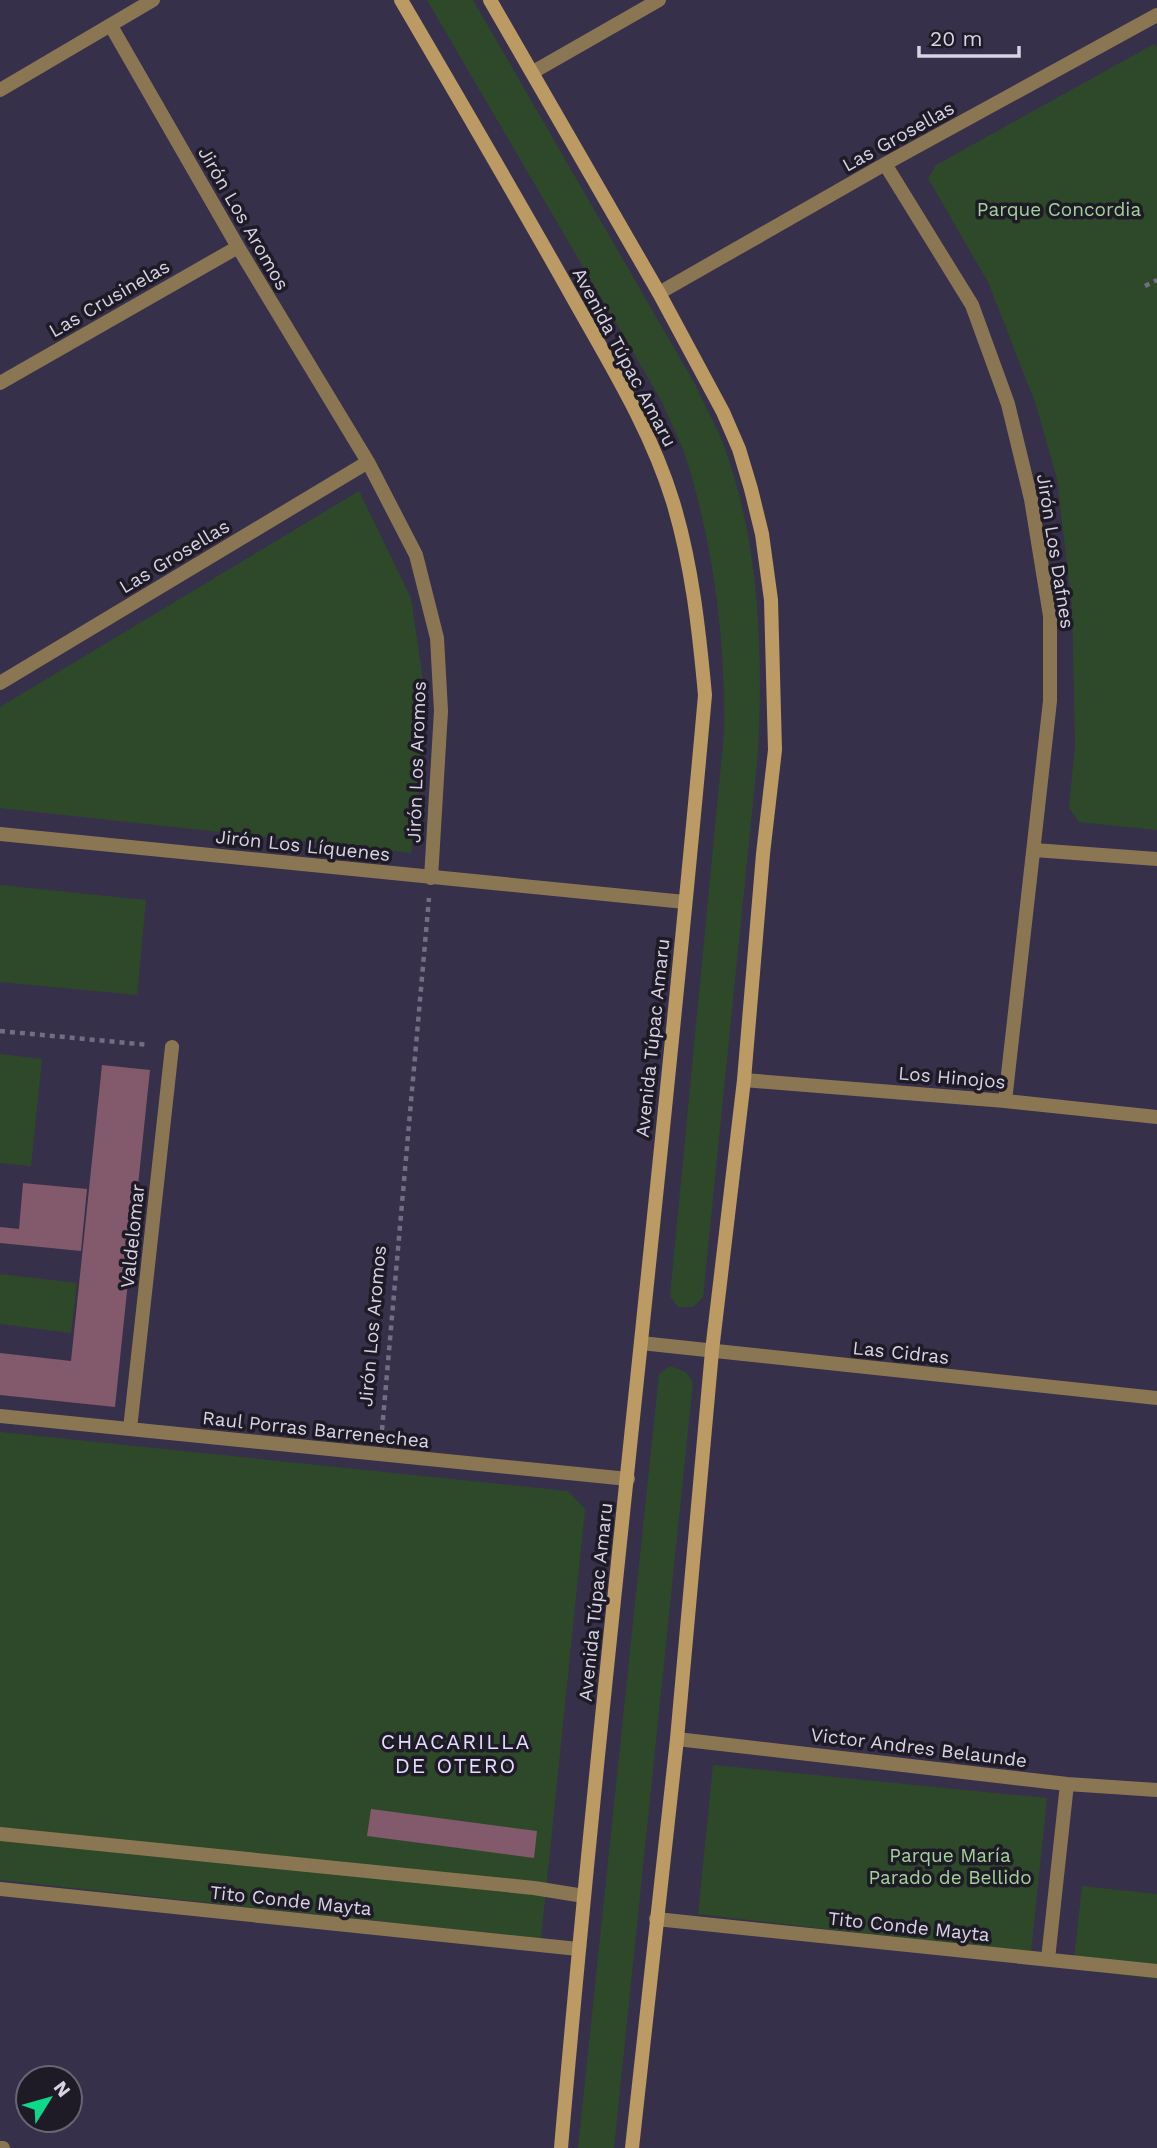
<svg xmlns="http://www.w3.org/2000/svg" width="1157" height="2148" font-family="'Work Sans',sans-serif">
<rect width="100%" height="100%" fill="#37304a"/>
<path fill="#2e4929" d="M 427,0 L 473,0 L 696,386 C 705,407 718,428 725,449 C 760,546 763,652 758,753 L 703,1297 L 693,1307 L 678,1307 L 670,1296 L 724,733 C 726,645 714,549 688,464 C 681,442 670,421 661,400 Z
M 1154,44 L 1157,48 L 1157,830 L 1079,822 L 1069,808 L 1075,745 L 1072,605 L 1057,479 L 1036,405 L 989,284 L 928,178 L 936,165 Z
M 359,491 L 411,598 L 424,687 L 423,759 L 411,853 L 0,808 L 0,707 Z
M 0,885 L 146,900 L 137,995 L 0,982 Z
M 0,1054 L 42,1059 L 31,1166 L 0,1163 Z
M 0,1274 L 77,1283 L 71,1333 L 0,1324 Z
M 670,1366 L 686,1372 L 693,1382 L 614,2148 L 578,2148 L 659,1374 Z
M 0,1432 L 568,1491 L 585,1509 L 541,1939 L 0,1880 Z
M 713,1765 L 1047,1798 L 1031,1953 L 698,1914 Z
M 1082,1886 L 1157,1894 L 1157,1979 L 1073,1969 Z"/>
<path fill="#83596c" d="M 102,1065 L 150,1070 L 115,1407 L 0,1395 L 0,1353 L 71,1361 Z
M 23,1183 L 87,1189 L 81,1251 L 0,1243 L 0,1227 L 19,1229 Z
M 371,1809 L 537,1831 L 534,1858 L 367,1836 Z"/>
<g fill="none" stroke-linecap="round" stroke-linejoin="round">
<path stroke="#736d84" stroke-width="4.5" stroke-dasharray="5 5" stroke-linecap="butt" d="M 1145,286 L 1157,280
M 0,1031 L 149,1045
M 382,1430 L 429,898"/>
<path stroke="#8b7654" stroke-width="14" d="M 0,1834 L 534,1888 L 584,1896"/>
<path stroke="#8b7654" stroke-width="14" d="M 111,26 L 238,247 L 368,462 L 416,555 L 437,638 L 441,711 L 431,878
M 533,72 L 659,0
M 0,90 L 153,0
M 885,164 L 972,305 L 1008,404 L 1031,499 L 1050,616 L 1050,701 L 1005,1101
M 659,293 L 885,164 L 1157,15
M 0,383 L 238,247
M 0,683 L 368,462
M 0,834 L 685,902
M 1034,850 L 1157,859
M 744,1080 L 1005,1101 L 1157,1117
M 641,1343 L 1157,1398
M 0,1416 L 628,1479
M 130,1429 L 172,1047
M 677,1739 L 1067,1784 L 1157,1790
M 0,1889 L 578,1949
M 656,1919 L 1157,1971
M 1048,1959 L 1067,1784
M 0,2148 L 3,2148"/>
<path stroke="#bc9a63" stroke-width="14" d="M 401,0 C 459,99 517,198 573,298 C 610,364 651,430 673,502 C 692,565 699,630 705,695 C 662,1180 603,1663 561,2148
M 490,0 L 659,293 L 723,412 L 739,449 L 751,489 L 762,534 L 771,600 L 775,750 L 763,854 L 744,1080 L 712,1351 L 677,1739 L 632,2148"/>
</g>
<g text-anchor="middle" stroke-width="7" stroke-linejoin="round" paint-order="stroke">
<g font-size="19" fill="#d8d4e5" stroke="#1e1b27">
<text transform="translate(898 136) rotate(-29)" y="7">Las Grosellas</text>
<text transform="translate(244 218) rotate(60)" y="7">Jirón Los Aromos</text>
<text transform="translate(109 298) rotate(-30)" y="7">Las Crusinelas</text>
<text transform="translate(625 357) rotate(62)" y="7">Avenida Túpac Amaru</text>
<text transform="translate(1056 551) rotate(81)" y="7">Jirón Los Dafnes</text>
<text transform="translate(174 556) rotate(-31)" y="7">Las Grosellas</text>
<text transform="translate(416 762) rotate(-88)" y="7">Jirón Los Aromos</text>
<text transform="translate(303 845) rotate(6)" y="7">Jirón Los Líquenes</text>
<text transform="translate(652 1038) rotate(-84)" y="7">Avenida Túpac Amaru</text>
<text transform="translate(952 1077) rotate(5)" y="7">Los Hinojos</text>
<text transform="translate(132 1236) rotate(-84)" y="7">Valdelomar</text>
<text transform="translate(372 1326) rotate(-85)" y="7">Jirón Los Aromos</text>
<text transform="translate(901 1352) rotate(6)" y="7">Las Cidras</text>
<text transform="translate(316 1429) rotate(6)" y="7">Raul Porras Barrenechea</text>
<text transform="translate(595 1602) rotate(-84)" y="7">Avenida Túpac Amaru</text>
<text transform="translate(919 1747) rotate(7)" y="7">Victor Andres Belaunde</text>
<text transform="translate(291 1900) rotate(6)" y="7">Tito Conde Mayta</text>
<text transform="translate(909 1926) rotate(6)" y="7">Tito Conde Mayta</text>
</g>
<g font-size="19" fill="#a3d29a" stroke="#1e1b27">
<text x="1059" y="216">Parque Concordia</text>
<text x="950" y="1862">Parque María<tspan x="950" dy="22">Parado de Bellido</tspan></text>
</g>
<g font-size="21" letter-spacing="2" fill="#e5ddff" stroke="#1e1b27">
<text x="456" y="1749">CHACARILLA<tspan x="456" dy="24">DE OTERO</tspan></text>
</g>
</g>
<g transform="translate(49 2099) rotate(53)"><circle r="33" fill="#1e1b27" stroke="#686573" stroke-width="2"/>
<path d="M0-5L12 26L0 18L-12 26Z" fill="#0cd98a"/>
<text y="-10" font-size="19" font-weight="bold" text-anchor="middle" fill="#d8d4e5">N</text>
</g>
<path d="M919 46v10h100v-10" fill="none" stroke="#d8d4e5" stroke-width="3.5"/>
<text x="930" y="46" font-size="21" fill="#d8d4e5" stroke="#1e1b27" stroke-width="5" paint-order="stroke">20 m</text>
</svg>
